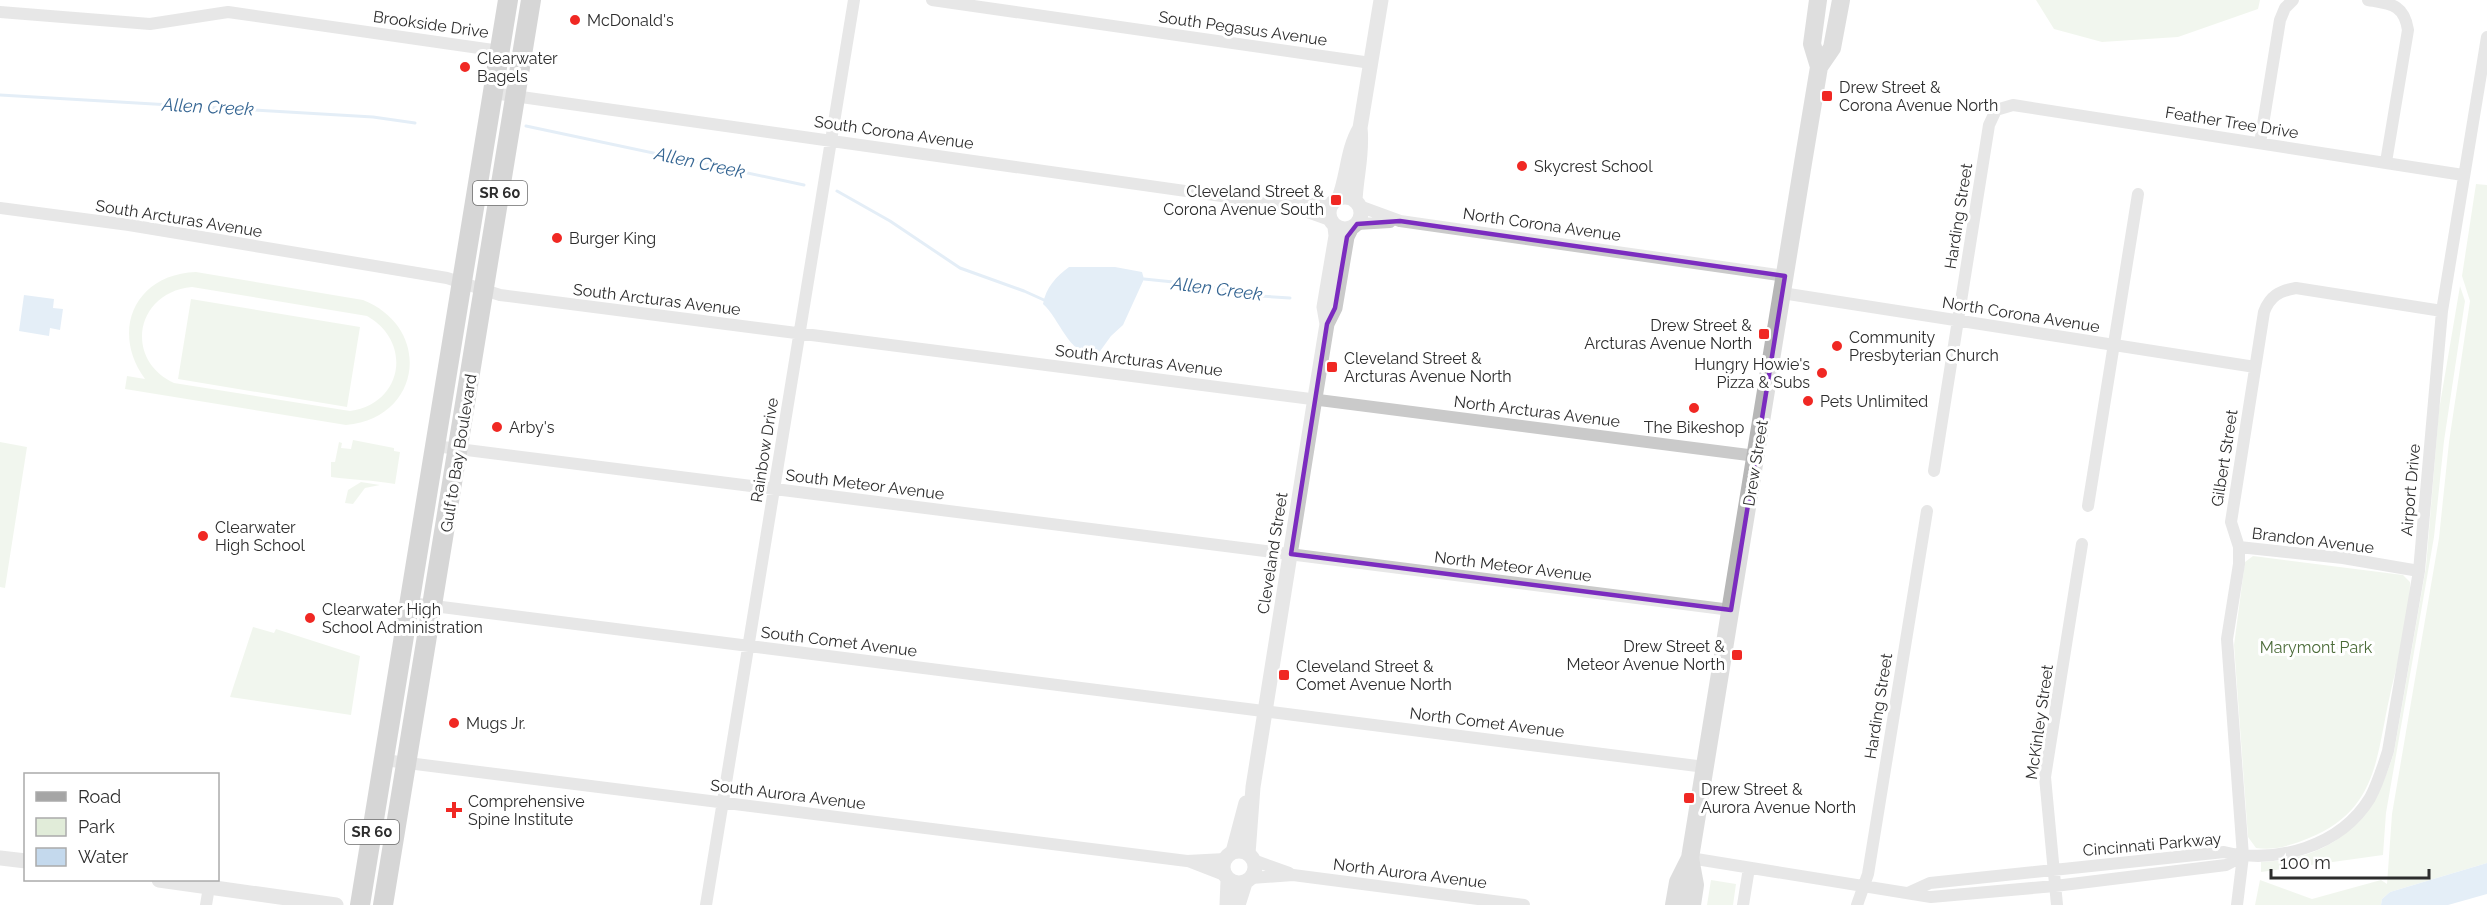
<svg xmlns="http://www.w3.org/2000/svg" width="2487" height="905" font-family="Raleway,sans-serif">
<rect width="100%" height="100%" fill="#fff"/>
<path fill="#e1ecd9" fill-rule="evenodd" d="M 2036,0 L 2260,0 L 2258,9 L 2178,37 L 2102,42 L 2054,29 Z
M 2476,184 L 2487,185 L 2487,863 L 2390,892 L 2382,899 L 2381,905 L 2255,905 L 2260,880 L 2312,899 L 2381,880 L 2387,884 L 2392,814 L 2439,538 L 2449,442 L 2470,301 L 2462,276 Z
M 196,272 L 363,300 C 433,328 422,418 346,425 L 125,389 L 127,376 L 145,379 C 110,331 135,274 196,272 ZM 192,287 L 367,316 C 413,342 403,404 350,411 L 174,383 C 123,359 136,292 192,287 Z
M 2460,286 L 2465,301 L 2444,441 L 2434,537 L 2386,813 L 2383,855 L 2261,872 L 2261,862 C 2335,859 2374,820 2394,752 L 2426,567 L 2439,410 Z
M 191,299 L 360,327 L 347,407 L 178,379 Z
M 353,440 L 394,448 L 394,451 L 400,452 L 395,484 C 373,480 353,480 331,477 L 331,462 L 335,462 L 339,442 L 342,443 L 341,448 L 351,449 Z
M 0,442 L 27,447 L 5,588 L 0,587 Z
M 361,482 L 380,485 L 365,488 L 353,504 L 345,503 L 348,490 Z
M 2253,556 L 2403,575 L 2410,582 C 2410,618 2398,660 2390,695 C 2376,757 2378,810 2309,838 C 2292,845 2274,851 2256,848 L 2248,837 L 2234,645 L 2245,562 Z
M 253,627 L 274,633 L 276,629 L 360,656 L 351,715 L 230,697 Z
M 1711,880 L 1736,884 L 1733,905 L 1707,905 Z"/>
<path fill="#c4d9ed" d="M 1069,267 L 1115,267 L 1142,272 L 1144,279 L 1123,325 L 1111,336 L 1098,354 C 1069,358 1061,320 1043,304 C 1046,287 1056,277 1069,267 Z
M 24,295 L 54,299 L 53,308 L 63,309 L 60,330 L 50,328 L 49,336 L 19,331 Z
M 2487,863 L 2487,894 L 2448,905 L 2381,905 L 2382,899 L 2390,892 Z"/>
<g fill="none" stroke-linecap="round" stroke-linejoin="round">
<path stroke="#c4d9ed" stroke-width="3" d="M 0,95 L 373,117 L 415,123
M 526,126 L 804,185
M 837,191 L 890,221 L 960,268 L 1024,291 L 1044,300
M 1144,279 L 1193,284 L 1260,296 L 1290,298"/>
<path stroke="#cacaca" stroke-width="12" d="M 932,0 L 1371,63
M 2368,0 C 2391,4 2404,4 2408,30 L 2386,162
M 0,12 L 150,24 L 228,12 L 500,51
M 493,93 L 1291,206 L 1330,220
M 2260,143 L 2280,20 L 2285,8 L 2293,0
M 1295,205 L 1332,203
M 1359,206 L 1400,221 L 1785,276
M 0,208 L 129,225 L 447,278 L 500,295 L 1756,456
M 1357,224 L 1390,222
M 1782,293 L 2255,367
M 435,446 L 1731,610
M 1934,471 L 1989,125 L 1996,110 L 2013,105 L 2463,175
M 2088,506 L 2138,194
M 2239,547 L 2343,558 L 2419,571
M 410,603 L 1705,767
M 384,760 L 1187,861 L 1225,859
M 1690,858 L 1931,897 L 2055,886 L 2226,865 L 2243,856
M 1253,860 L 1289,873
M 1188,861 L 1224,875
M 1251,878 L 1293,875 L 1524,905
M 1908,893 L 1930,883 L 2224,852 C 2277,864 2340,847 2370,798 C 2378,783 2383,767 2388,751 L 2419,571 L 2442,311 L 2487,37
M 206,905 L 209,887
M 706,905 L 854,0
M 1743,905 L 1749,868
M 1857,905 L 1868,874 L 1927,511
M 2057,905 L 2045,777 L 2082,544
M 2237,905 L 2243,856 L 2227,639 L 2239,564 L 2239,547 L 2231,522 L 2264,312 C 2270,296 2279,291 2296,288 L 2442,311"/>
<path stroke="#cacaca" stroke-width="15" d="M1329 213a16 16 0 1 1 32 0a16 16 0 1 1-32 0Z
M 1339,198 C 1348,175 1347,150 1360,128
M 1355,201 C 1356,176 1363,153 1360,128 L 1381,0
M 1327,324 L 1324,307 L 1336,236 L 1335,227
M1223 867a16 16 0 1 1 32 0a16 16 0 1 1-32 0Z
M 1233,852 L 1246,803
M 1248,854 L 1253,787 L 1315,398 L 1327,324 L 1335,308 L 1347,237 L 1351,229
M 0,858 L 26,861
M 159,880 L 336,905
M 1227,905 L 1228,880
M 1238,905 L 1245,883"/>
<path stroke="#b7b7b7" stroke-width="18" d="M 1819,67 L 1832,48 L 1841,0
M 1690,858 L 1695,885 L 1692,905
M 1674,905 L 1678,882 L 1690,858 L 1803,163 L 1819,67 L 1812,44 L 1818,0"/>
<path stroke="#a5a5a5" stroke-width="20" d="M 360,905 L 508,0
M 383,905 L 531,0"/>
</g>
<path d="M0 0H2487V905H0ZM 1400,221 L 1785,276 L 1731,610 L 1291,554 L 1327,324 L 1335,308 L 1347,237 L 1357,224 Z" fill="#fff" fill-opacity=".55" fill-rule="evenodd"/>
<path fill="none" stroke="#7b2cbf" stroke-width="4.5" stroke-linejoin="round" d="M 1400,221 L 1785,276 L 1731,610 L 1291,554 L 1327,324 L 1335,308 L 1347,237 L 1357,224 Z"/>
<g fill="#f02823" stroke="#fff" stroke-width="2">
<circle cx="575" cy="20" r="6"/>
<circle cx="465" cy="67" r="6"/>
<rect x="1821" y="90" width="12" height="12" rx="3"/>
<circle cx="1522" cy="166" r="6"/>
<rect x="1330" y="194" width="12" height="12" rx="3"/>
<circle cx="557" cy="238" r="6"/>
<rect x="1758" y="328" width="12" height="12" rx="3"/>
<circle cx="1837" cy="346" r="6"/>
<rect x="1326" y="361" width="12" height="12" rx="3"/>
<circle cx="1822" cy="373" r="6"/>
<circle cx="1808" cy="401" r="6"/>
<circle cx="1694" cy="408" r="6"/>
<circle cx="497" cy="427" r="6"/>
<circle cx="203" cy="536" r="6"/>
<circle cx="310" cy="618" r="6"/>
<rect x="1731" y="649" width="12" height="12" rx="3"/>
<rect x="1278" y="669" width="12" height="12" rx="3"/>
<circle cx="454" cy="723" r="6"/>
<rect x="1683" y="792" width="12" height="12" rx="3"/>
<path d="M451 801h6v6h6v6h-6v6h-6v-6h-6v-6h6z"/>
</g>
<g text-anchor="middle" stroke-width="6" stroke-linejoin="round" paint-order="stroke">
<g fill="#fff" stroke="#6c6c6c" stroke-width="1.5">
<rect x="473" y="181" width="54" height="24" rx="4.5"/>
<rect x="345" y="820" width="54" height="24" rx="4.5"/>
</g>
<g font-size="15" font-weight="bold" fill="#2d2d2d">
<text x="500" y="198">SR 60</text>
<text x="372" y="837">SR 60</text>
</g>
<g font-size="16" fill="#2d2d2d" stroke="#fff" text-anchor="start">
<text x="587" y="26">McDonald's</text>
<text x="477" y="64">Clearwater<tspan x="477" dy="18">Bagels</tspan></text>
<text x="1839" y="93">Drew Street &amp;<tspan x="1839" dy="18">Corona Avenue North</tspan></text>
<text x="1534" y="172">Skycrest School</text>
<text x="1324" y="197" text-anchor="end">Cleveland Street &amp;<tspan x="1324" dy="18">Corona Avenue South</tspan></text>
<text x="569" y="244">Burger King</text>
<text x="1752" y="331" text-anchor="end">Drew Street &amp;<tspan x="1752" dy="18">Arcturas Avenue North</tspan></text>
<text x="1849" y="343">Community<tspan x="1849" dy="18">Presbyterian Church</tspan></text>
<text x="1344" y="364">Cleveland Street &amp;<tspan x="1344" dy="18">Arcturas Avenue North</tspan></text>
<text x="1810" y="370" text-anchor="end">Hungry Howie's<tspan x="1810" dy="18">Pizza &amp; Subs</tspan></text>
<text x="1820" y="407">Pets Unlimited</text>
<text x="509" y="433">Arby's</text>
<text x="1694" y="433" text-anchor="middle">The Bikeshop</text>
<text x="215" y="533">Clearwater<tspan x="215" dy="18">High School</tspan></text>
<text x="322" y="615">Clearwater High<tspan x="322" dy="18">School Administration</tspan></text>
<text x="1725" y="652" text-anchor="end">Drew Street &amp;<tspan x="1725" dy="18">Meteor Avenue North</tspan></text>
<text x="1296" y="672">Cleveland Street &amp;<tspan x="1296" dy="18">Comet Avenue North</tspan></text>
<text x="466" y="729">Mugs Jr.</text>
<text x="1701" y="795">Drew Street &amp;<tspan x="1701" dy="18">Aurora Avenue North</tspan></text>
<text x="468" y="807">Comprehensive<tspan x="468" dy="18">Spine Institute</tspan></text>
</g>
<g font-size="16" fill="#2d2d2d" stroke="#fff">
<text transform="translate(431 24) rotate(8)" y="6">Brookside Drive</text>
<text transform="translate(1243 28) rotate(8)" y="6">South Pegasus Avenue</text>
<text transform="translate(2232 122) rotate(9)" y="6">Feather Tree Drive</text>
<text transform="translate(894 132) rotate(8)" y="6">South Corona Avenue</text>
<text transform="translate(1958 216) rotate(-81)" y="6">Harding Street</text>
<text transform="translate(179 218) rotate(9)" y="6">South Arcturas Avenue</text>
<text transform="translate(1542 224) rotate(8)" y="6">North Corona Avenue</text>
<text transform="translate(657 299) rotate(7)" y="6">South Arcturas Avenue</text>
<text transform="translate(2021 314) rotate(9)" y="6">North Corona Avenue</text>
<text transform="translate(1139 360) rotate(7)" y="6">South Arcturas Avenue</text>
<text transform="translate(1537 411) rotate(7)" y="6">North Arcturas Avenue</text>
<text transform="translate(764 450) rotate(-81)" y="6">Rainbow Drive</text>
<text transform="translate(458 453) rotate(-81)" y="6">Gulf to Bay Boulevard</text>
<text transform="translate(2224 458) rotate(-81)" y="6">Gilbert Street</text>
<text transform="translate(1755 463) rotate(-81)" y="6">Drew Street</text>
<text transform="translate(865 484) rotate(7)" y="6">South Meteor Avenue</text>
<text transform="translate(2410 490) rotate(-85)" y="6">Airport Drive</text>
<text transform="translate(2313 540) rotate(7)" y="6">Brandon Avenue</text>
<text transform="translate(1272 553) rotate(-81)" y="6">Cleveland Street</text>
<text transform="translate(1513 566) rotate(7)" y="6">North Meteor Avenue</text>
<text transform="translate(839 641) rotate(7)" y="6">South Comet Avenue</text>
<text transform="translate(1878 706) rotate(-81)" y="6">Harding Street</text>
<text transform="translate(1487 722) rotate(7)" y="6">North Comet Avenue</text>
<text transform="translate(2039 722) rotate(-82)" y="6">McKinley Street</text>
<text transform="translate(788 794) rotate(7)" y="6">South Aurora Avenue</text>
<text transform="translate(2152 844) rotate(-5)" y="6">Cincinnati Parkway</text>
<text transform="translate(1410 873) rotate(7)" y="6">North Aurora Avenue</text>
</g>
<g font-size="16" fill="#4b6b38" stroke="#fff">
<text x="2316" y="653">Marymont Park</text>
</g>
<g font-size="18" font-style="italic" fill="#366693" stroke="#fff">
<text transform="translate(208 107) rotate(3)" y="6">Allen Creek</text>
<text transform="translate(700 163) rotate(12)" y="6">Allen Creek</text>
<text transform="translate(1217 289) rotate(7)" y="6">Allen Creek</text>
</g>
</g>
<rect x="24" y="773" width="195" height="108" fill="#ffffff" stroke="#ababab" stroke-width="1.5"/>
<rect x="36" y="792" width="30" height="9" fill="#a5a5a5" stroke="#ababab" stroke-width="1.5"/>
<text x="78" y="803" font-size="18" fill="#2d2d2d">Road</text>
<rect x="36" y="818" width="30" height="18" fill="#e1ecd9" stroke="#ababab" stroke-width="1.5"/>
<text x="78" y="833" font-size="18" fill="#2d2d2d">Park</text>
<rect x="36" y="848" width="30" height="18" fill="#c4d9ed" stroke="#ababab" stroke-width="1.5"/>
<text x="78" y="863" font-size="18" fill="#2d2d2d">Water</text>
<path d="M2271 869v9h158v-9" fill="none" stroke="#2d2d2d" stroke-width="3"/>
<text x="2280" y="869" font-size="18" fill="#2d2d2d" stroke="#ffffff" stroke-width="4.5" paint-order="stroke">100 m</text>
</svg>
